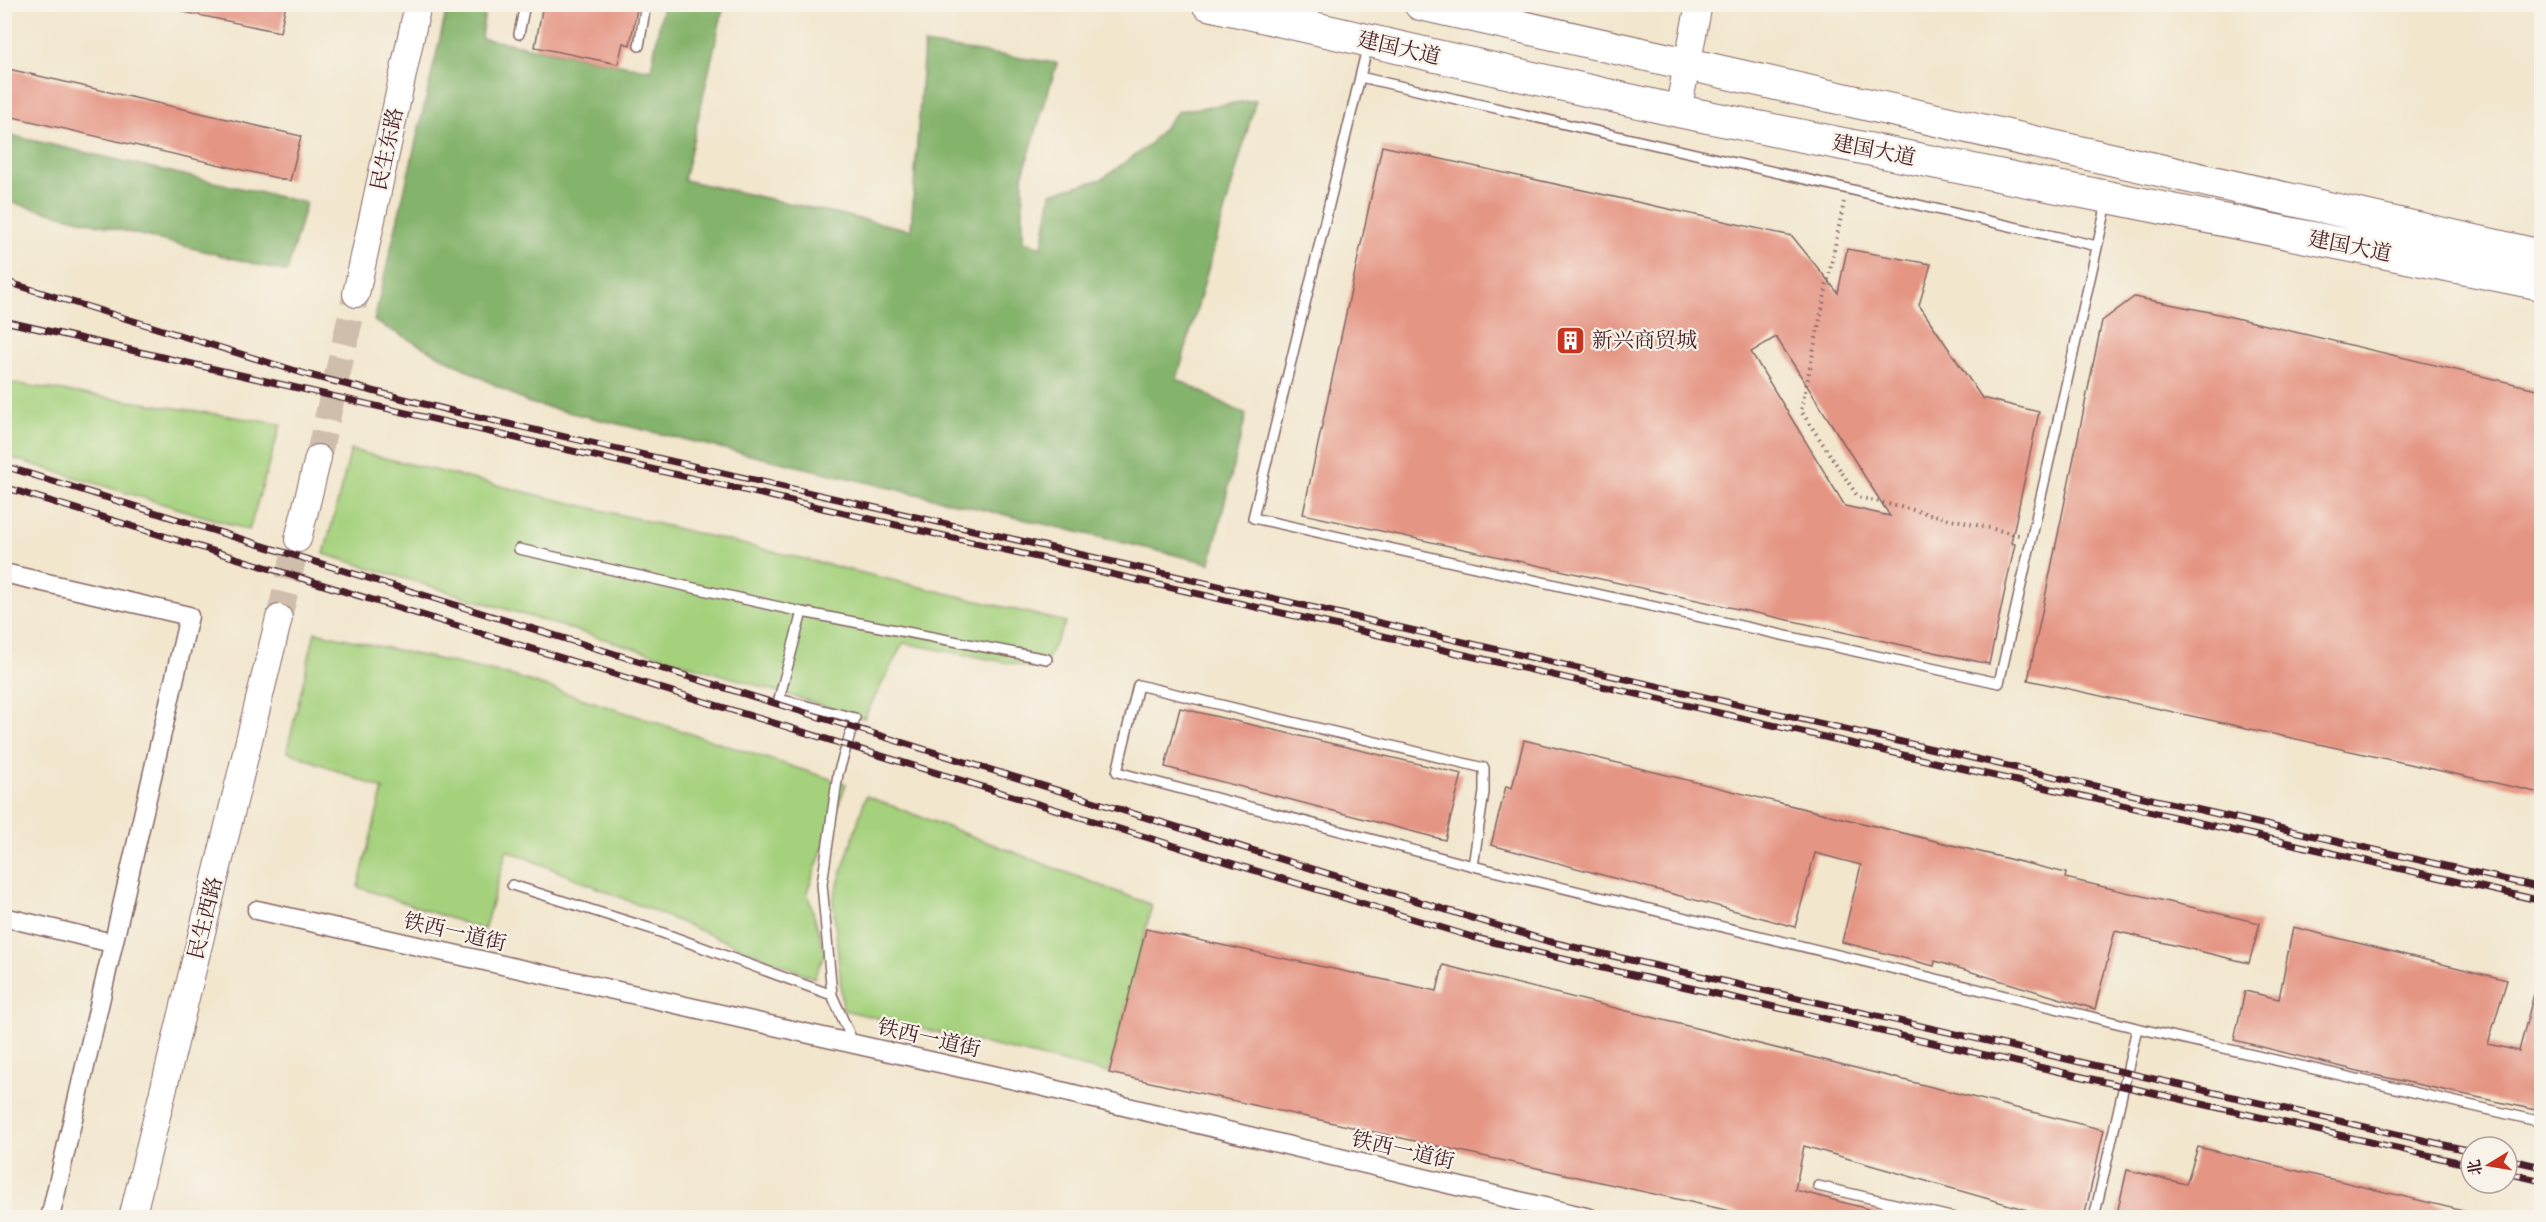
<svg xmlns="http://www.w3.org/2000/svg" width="2546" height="1222" font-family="'Libre Bodoni','Noto Serif SC',serif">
<rect width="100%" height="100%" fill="#f7f3e8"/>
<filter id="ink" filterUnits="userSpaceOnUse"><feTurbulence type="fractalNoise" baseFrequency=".0167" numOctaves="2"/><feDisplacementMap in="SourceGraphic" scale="12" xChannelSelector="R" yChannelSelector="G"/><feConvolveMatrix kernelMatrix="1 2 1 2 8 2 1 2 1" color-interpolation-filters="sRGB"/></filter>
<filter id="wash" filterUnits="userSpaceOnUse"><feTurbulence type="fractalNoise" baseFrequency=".008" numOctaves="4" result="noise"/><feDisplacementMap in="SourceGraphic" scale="24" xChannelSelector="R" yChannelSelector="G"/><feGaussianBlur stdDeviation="1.35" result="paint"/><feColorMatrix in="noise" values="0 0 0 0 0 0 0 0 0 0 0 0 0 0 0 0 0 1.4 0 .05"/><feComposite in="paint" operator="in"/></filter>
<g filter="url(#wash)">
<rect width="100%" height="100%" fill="#f2e6cd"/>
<path fill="#a5d17d" stroke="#787854" stroke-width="1.5" d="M 4,382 L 281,424 L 249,530 L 5,456 Z
M 351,450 L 1066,622 L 1042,669 L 903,643 L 864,718 L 324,554 Z
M 315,632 L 513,676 L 846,784 L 807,892 L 825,953 L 814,978 L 507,850 L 484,930 L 358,887 L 383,789 L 287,751 Z
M 866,796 L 1152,905 L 1109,1073 L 843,1010 L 833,900 Z"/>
<path fill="#84b36c" stroke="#67694c" stroke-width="1.5" d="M 448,4 L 486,5 L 481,38 L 651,70 L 663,5 L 724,5 L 684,180 L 911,230 L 924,44 L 1057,63 L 1023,174 L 1023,241 L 1042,247 L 1051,193 L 1102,179 L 1149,145 L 1178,111 L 1256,100 L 1177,379 L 1246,415 L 1210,563 L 529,403 L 374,321 Z
M 5,134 L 306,203 L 287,272 L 5,201 Z"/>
<g id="blocks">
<path fill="#e59584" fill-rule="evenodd" d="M 185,4 L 286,4 L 280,32 L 184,12 Z
M 543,4 L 638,4 L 630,45 L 623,43 L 618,64 L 535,47 Z
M 4,68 L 301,136 L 290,181 L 4,115 Z
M 1382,146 L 1792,236 L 1838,293 L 1847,249 L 1931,264 L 1919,305 L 1982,398 L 2039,412 L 2011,543 L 2015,544 L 1989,664 L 1303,514 ZM 1776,337 L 1890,516 L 1845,506 L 1751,352 Z
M 2134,297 L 2210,312 L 2541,390 L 2541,793 L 2028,680 L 2102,321 Z
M 1180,708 L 1462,774 L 1445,840 L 1165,767 Z
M 1524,740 L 2066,873 L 2065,878 L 2260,923 L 2249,963 L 2115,931 L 2095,1009 L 1935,961 L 1934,966 L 1842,942 L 1861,865 L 1815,853 L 1795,927 L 1491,845 L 1506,786 L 1512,788 Z
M 2293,927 L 2507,980 L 2488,1044 L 2519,1051 L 2536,986 L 2541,987 L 2541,1111 L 2370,1074 L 2234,1040 L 2245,991 L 2279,999 Z
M 1146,929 L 1437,991 L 1443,965 L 2104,1130 L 2084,1218 L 2055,1218 L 1804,1146 L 1795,1190 L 1880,1212 L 1879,1218 L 1762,1218 L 1109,1073 Z
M 2198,1147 L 2464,1211 L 2464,1218 L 2116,1218 L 2127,1170 L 2186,1184 Z"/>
</g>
</g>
<g filter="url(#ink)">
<use href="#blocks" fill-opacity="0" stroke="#856564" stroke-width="1.5"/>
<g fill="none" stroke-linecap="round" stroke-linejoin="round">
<path stroke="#d0bead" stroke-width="26" stroke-dasharray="26 13" stroke-linecap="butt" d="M 318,458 L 356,294
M 279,618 L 298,539"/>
<defs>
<path id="lane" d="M 519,34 L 525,4
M 1368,44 L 1253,518 L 1999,683 L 2107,203
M 639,46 L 646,4
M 1360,77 L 2097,246
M 519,549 L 802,612 L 1047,659
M 802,612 L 779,699 L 855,718 L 838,774 L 822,884 L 832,995
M 1473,866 L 1484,792 L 1484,768 L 1138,685 L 1117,772 L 1473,866 L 2137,1028 L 2542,1122
M 512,885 L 652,929 L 832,995 L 853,1042
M 1818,1186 L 1955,1218
M 2094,1218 L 2137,1028"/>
<path id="street" d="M 4,573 L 189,616 L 50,1218
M 257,910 L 1015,1080 L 1590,1218
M 4,917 L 112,943"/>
<path id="secondary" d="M 1678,111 L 1699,4
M 356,294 L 418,4
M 298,539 L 318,458
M 132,1218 L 279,618"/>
<path id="highway" d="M 1208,4 L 1678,111 L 2542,284
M 1420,4 L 2542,256"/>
</defs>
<use href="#lane" stroke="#856564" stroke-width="12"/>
<use href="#street" stroke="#856564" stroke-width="21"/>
<use href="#secondary" stroke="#856564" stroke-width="28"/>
<use href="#highway" stroke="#856564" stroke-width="34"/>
<path stroke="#856564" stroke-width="4" stroke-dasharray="1.5 4.5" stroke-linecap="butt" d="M 1844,202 L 1801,411 L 1858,497 L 2019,535"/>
<use href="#lane" stroke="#fff" stroke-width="9"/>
<use href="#street" stroke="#fff" stroke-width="18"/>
<use href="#secondary" stroke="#fff" stroke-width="26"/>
<use href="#highway" stroke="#fff" stroke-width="32"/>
<defs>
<path id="rail" d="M 4,281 L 309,375 L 456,412 L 2542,888
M 4,321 L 2542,901
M 4,466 L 1547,941 L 2471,1151
M 4,487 L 1472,937 L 1576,962 L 2471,1165
M 2507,1159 L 2542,1167
M 2507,1173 L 2542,1181"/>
</defs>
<use href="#rail" stroke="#4a1f2b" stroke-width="7"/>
<use href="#rail" stroke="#f7f3e8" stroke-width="4.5" stroke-dasharray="14" stroke-linecap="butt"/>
</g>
</g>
<defs>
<symbol id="building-square" viewBox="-11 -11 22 22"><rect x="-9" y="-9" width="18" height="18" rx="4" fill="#c8321e" stroke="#f7f3e8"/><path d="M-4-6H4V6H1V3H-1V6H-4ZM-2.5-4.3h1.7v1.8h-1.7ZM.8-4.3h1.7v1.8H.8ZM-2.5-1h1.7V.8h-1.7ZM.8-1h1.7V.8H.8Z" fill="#fff"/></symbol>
</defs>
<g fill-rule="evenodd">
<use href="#building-square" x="1554" y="324" width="33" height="33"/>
</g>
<g text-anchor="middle" stroke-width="4.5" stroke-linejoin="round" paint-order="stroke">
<g font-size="21" fill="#4a1f2b" stroke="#f7f3e8">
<text transform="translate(1399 48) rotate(13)" y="7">建国大道</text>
<text transform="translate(387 149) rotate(-78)" y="7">民生东路</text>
<text transform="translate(1874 150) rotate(11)" y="7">建国大道</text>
<text transform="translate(2350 246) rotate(11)" y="7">建国大道</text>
<text transform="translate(205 918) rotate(-76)" y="7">民生西路</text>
<text transform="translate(455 932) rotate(13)" y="7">铁西一道街</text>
<text transform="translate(929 1038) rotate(13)" y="7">铁西一道街</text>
<text transform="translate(1403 1150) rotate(13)" y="7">铁西一道街</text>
</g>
<g font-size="21" fill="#4a1f2b" stroke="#f7f3e8" text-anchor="start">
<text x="1592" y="347">新兴商贸城</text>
</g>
</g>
<rect width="2546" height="1222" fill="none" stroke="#f7f3e8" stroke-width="24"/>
<g transform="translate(2489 1165) rotate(259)"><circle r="28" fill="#f7f3e8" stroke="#b29e9c" stroke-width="1.5"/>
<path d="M0-4.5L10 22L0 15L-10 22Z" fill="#c8321e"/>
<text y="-9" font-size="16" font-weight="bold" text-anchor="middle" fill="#4a1f2b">北</text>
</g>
</svg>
